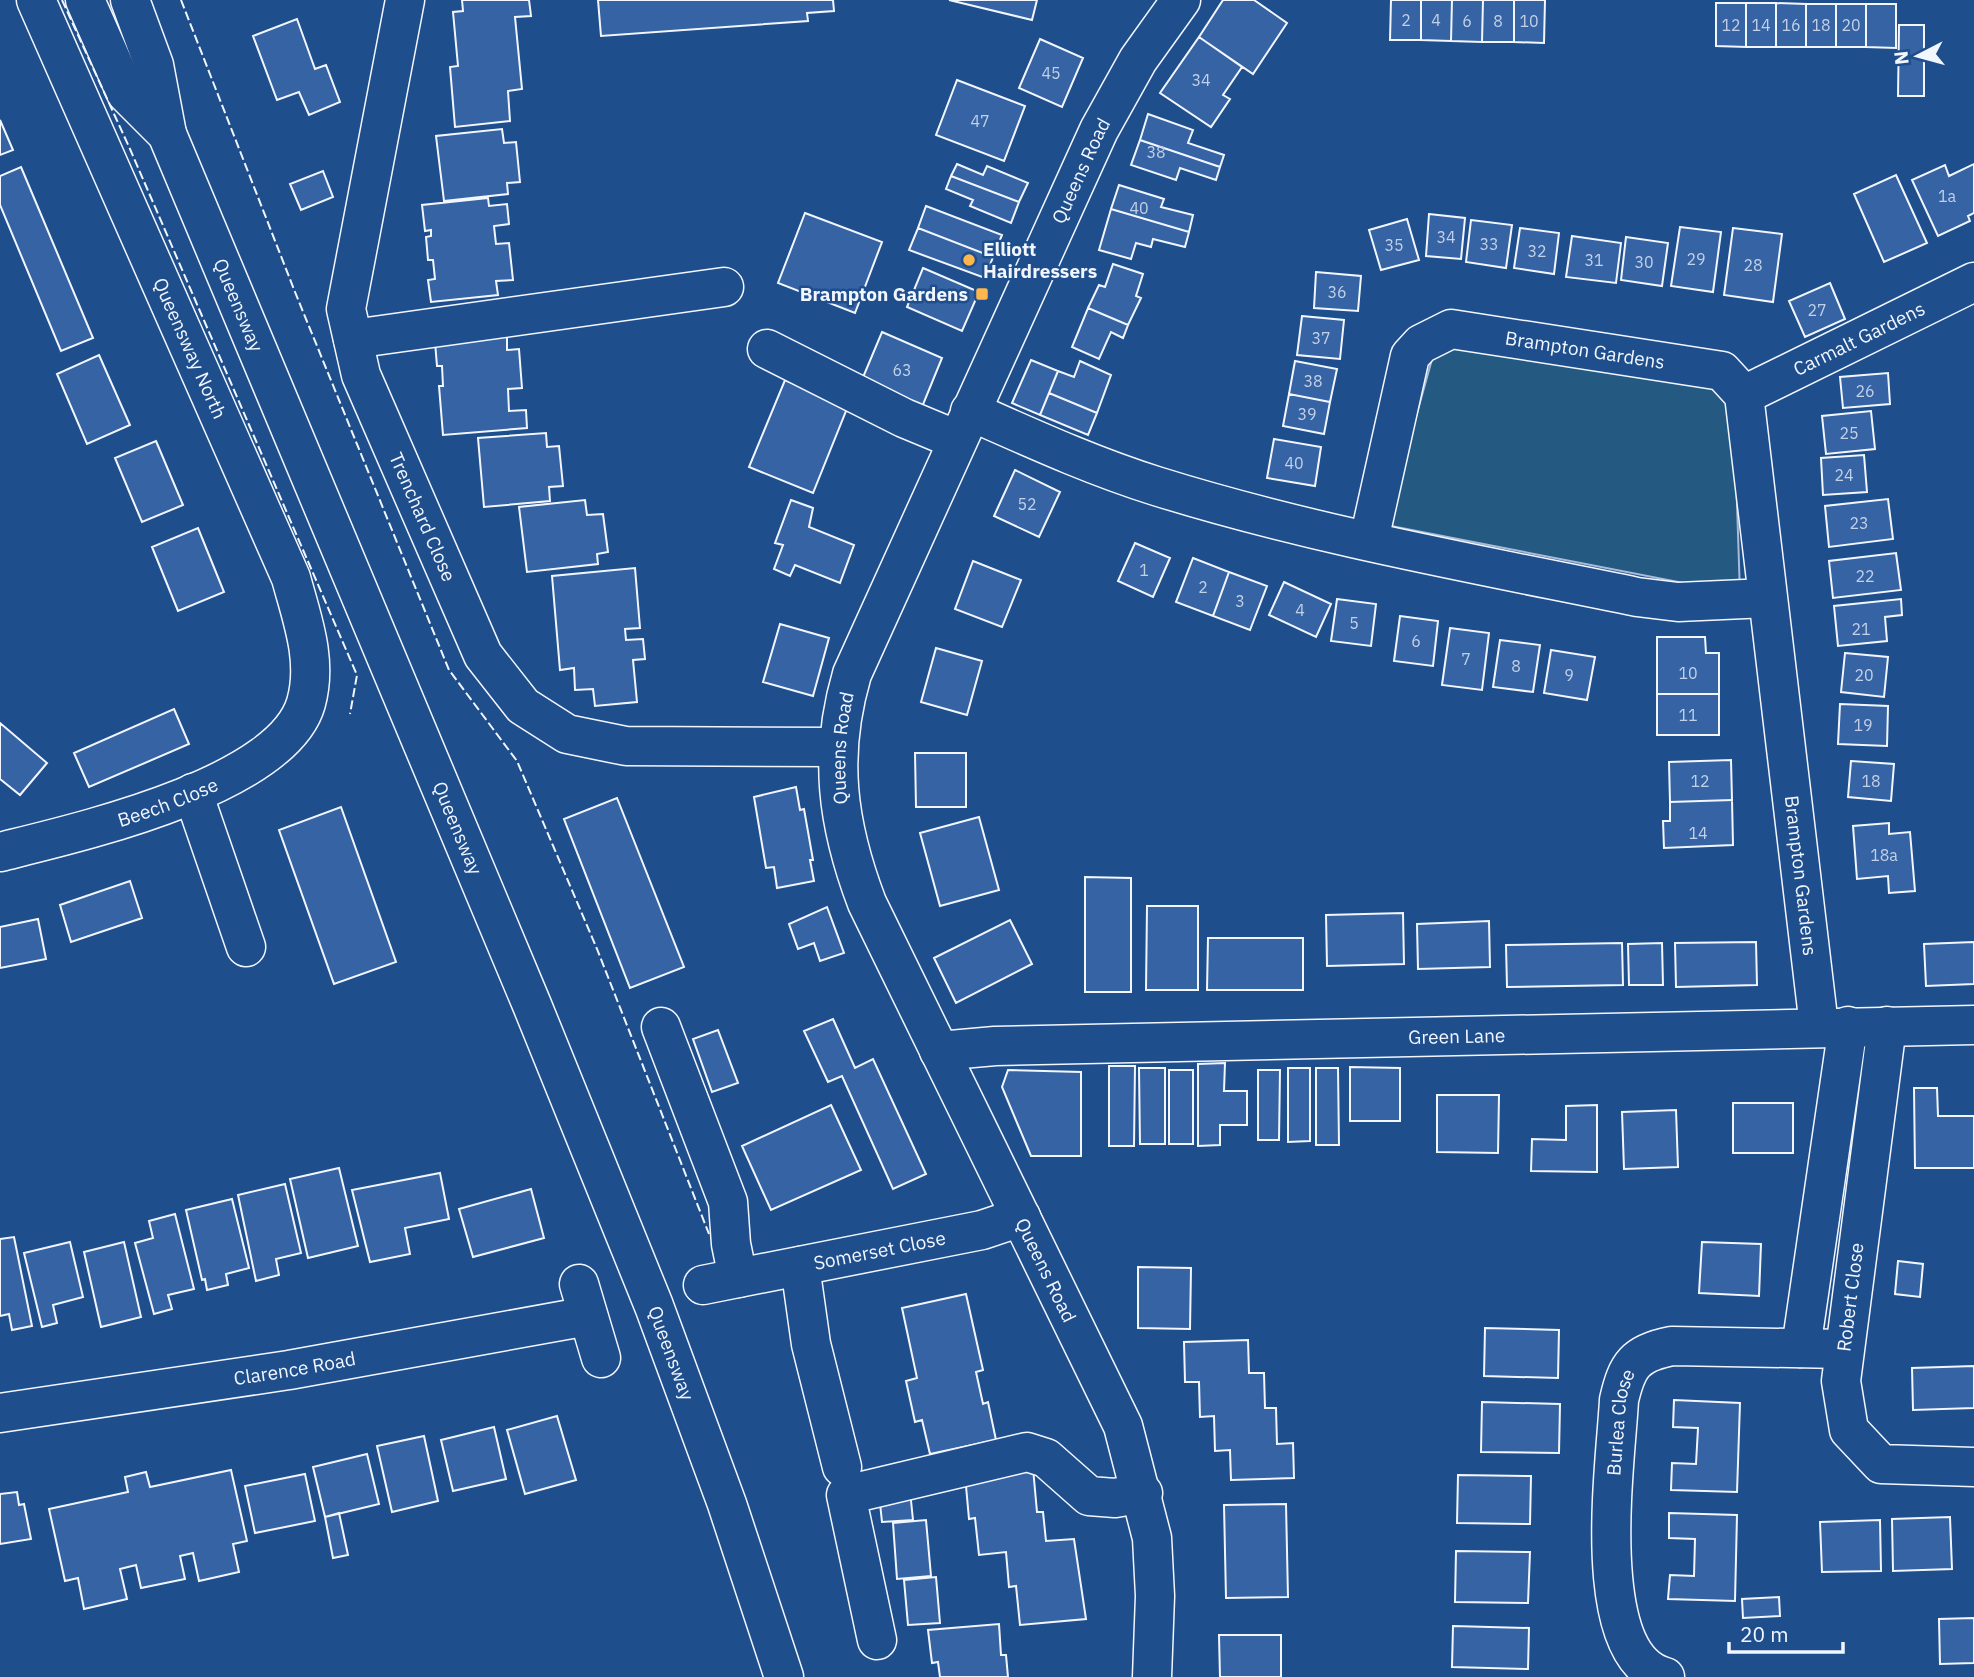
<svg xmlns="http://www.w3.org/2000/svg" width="1974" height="1677" font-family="'IBM Plex Sans',sans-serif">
<rect width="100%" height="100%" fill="#1f4e8c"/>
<path fill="#245a82" stroke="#a8bbd7" stroke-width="2" d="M 1439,334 L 1733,383 L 1740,594 L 1386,525 Z"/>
<path fill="#3563a3" stroke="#f2f6ff" stroke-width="2" d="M 462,0 L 529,0 L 531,16 L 515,17 L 522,89 L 508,91 L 510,121 L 455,127 L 450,67 L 458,66 L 453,12 L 463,11 Z
M 598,0 L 833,0 L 834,11 L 807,13 L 808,21 L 601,36 Z
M 949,0 L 1037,0 L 1032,20 Z
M 1223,0 L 1254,0 L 1287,23 L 1253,74 L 1199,37 Z
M 1391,0 L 1421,0 L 1421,40 L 1390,40 Z
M 1421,0 L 1452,0 L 1451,41 L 1421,40 Z
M 1452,0 L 1483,0 L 1482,42 L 1451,41 Z
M 1483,0 L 1514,0 L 1514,42 L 1482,42 Z
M 1514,0 L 1545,0 L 1544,43 L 1514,42 Z
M 1716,3 L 1746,3 L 1746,47 L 1716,46 Z
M 1746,3 L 1776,3 L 1776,47 L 1746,47 Z
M 1776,3 L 1806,4 L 1806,47 L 1776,47 Z
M 1806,4 L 1836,4 L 1836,47 L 1806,47 Z
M 1836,4 L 1866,4 L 1866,47 L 1836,47 Z
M 1866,4 L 1896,4 L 1896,48 L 1866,47 Z
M 297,19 L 315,69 L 326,65 L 340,102 L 309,115 L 299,92 L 277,100 L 253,36 Z
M 1899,25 L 1924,25 L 1924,96 L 1898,96 Z
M 1199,37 L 1242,67 L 1223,95 L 1230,99 L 1211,127 L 1160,93 Z
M 1040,39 L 1083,58 L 1062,107 L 1019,88 Z
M 957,80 L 1025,106 L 1004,161 L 936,135 Z
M 1148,114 L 1193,130 L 1188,143 L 1224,155 L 1220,167 L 1140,140 Z
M 0,120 L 13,150 L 0,155 Z
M 502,129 L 504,143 L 516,142 L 520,182 L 507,183 L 508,194 L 444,201 L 436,136 Z
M 1140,140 L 1220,167 L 1216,180 L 1180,168 L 1176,180 L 1131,165 Z
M 957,164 L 983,175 L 987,166 L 1028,183 L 1019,202 L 951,176 Z
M 1974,164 L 1974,213 L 1968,216 L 1970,221 L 1938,236 L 1912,180 L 1945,165 L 1949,176 Z
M 21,167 L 93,338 L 61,351 L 0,205 L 0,176 Z
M 323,171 L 333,197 L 301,210 L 290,184 Z
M 1896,175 L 1927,243 L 1884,262 L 1854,194 Z
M 951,176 L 1019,202 L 1011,223 L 970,206 L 973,200 L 946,189 Z
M 1119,185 L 1164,199 L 1161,207 L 1193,215 L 1189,232 L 1111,209 Z
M 488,198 L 489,206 L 507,204 L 509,224 L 494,226 L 496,244 L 509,243 L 513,280 L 496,281 L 498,295 L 431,302 L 428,280 L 435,279 L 433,260 L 428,260 L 426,237 L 431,236 L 431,230 L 425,231 L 422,205 Z
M 926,206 L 1002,235 L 993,257 L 918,228 Z
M 1111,209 L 1189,232 L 1185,247 L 1153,239 L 1151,247 L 1136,243 L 1131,259 L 1099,250 Z
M 805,213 L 882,242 L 855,313 L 778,283 Z
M 1429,214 L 1465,218 L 1461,259 L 1426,256 Z
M 1407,219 L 1419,260 L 1381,270 L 1369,230 Z
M 1471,220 L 1512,225 L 1506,268 L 1466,262 Z
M 1680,227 L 1721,232 L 1713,292 L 1671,286 Z
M 918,228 L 993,257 L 985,278 L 909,250 Z
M 1520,228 L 1559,233 L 1554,274 L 1514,268 Z
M 1733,228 L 1782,234 L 1773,302 L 1724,295 Z
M 1572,236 L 1621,243 L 1616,283 L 1566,277 Z
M 1626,237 L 1668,243 L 1662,286 L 1621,280 Z
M 1113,264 L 1143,274 L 1136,296 L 1141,298 L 1128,325 L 1088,308 L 1099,285 L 1105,287 Z
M 923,268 L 979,292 L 962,331 L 907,307 Z
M 1316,272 L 1361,276 L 1358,311 L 1314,308 Z
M 1830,283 L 1845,319 L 1805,337 L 1789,301 Z
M 1088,308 L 1128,325 L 1123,338 L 1111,332 L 1099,359 L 1072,347 Z
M 1302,316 L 1344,320 L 1340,359 L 1297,355 Z
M 882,332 L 942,358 L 922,407 L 861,382 Z
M 507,336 L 507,350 L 519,349 L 522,388 L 508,389 L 509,411 L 526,410 L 527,428 L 443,435 L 439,386 L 443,386 L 442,366 L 437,366 L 435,342 Z
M 99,355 L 130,425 L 87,444 L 57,374 Z
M 1031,360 L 1058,371 L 1040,415 L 1012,403 Z
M 1080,361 L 1111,375 L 1097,413 L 1049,393 L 1058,371 L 1074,377 Z
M 1295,361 L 1337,369 L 1330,402 L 1289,394 Z
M 1888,373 L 1890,404 L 1843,408 L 1840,377 Z
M 785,380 L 848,406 L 813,493 L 749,467 Z
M 1049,393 L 1097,413 L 1088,435 L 1040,415 Z
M 1289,394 L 1330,402 L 1324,434 L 1283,426 Z
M 1871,411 L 1875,449 L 1826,454 L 1822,416 Z
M 546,433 L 547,447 L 559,446 L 563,486 L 549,487 L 550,501 L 484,507 L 478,438 Z
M 1274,439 L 1321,447 L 1315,486 L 1267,478 Z
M 156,441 L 183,505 L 142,522 L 115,458 Z
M 1864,455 L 1867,492 L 1823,495 L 1821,458 Z
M 1015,470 L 1060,492 L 1039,537 L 994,516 Z
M 1888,499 L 1893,539 L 1829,547 L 1825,506 Z
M 585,500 L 587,515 L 603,514 L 608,552 L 597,554 L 598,564 L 527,572 L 519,507 Z
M 791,500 L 813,508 L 809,527 L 854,545 L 840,583 L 795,565 L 790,576 L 774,569 L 783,545 L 775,543 Z
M 198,528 L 224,592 L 178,611 L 152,547 Z
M 1135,543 L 1170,558 L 1153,597 L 1118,581 Z
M 1896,553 L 1901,590 L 1833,598 L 1829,561 Z
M 1193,558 L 1229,572 L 1213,616 L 1176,602 Z
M 973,561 L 1021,580 L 1002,627 L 955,609 Z
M 635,568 L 640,628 L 625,629 L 626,640 L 643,639 L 645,659 L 633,660 L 637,702 L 595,706 L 593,689 L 575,690 L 574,668 L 560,670 L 552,576 Z
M 1229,572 L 1267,586 L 1250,630 L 1213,616 Z
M 1284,582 L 1331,604 L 1316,637 L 1269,615 Z
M 1337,599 L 1376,604 L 1371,646 L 1331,641 Z
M 1901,599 L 1902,615 L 1885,617 L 1887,641 L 1838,646 L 1834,606 Z
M 1400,616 L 1438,621 L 1433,666 L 1394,661 Z
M 780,624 L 829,638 L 813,696 L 763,682 Z
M 1450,628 L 1489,633 L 1482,690 L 1442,685 Z
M 1657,637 L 1705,637 L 1706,653 L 1719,653 L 1719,694 L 1657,694 Z
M 1500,640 L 1540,645 L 1533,692 L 1493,687 Z
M 936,648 L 982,661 L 967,715 L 921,702 Z
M 1551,650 L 1595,657 L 1587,700 L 1544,693 Z
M 1845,653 L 1888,657 L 1884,697 L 1841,692 Z
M 1657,694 L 1719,694 L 1719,735 L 1657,735 Z
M 1840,704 L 1888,706 L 1887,746 L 1838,744 Z
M 174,709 L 189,744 L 89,787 L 74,753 Z
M 0,723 L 47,763 L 20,795 L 0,779 Z
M 915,753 L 966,753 L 966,807 L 916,807 Z
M 1731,760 L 1732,800 L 1670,802 L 1669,762 Z
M 1851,761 L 1894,764 L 1891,801 L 1848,797 Z
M 796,787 L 800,810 L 804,809 L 813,860 L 810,860 L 814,881 L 777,888 L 774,867 L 766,868 L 754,797 Z
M 617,798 L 684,967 L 630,988 L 564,819 Z
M 1732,800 L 1733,845 L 1664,848 L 1663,821 L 1670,821 L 1670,802 Z
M 341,807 L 396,962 L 334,984 L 279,830 Z
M 979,817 L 999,890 L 940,906 L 920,833 Z
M 1889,823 L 1889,834 L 1910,832 L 1915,891 L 1889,893 L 1888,876 L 1857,879 L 1853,826 Z
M 1085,877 L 1131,878 L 1131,992 L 1085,992 Z
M 130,881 L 142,918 L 71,942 L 60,905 Z
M 1147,906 L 1198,906 L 1198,990 L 1146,990 Z
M 827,907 L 844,953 L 820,961 L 814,943 L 798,949 L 789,924 Z
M 1403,913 L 1404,964 L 1327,966 L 1326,915 Z
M 38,919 L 46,959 L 0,968 L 0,927 Z
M 1010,920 L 1032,964 L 956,1003 L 934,958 Z
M 1489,921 L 1490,967 L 1418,969 L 1417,924 Z
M 1208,938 L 1303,938 L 1303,990 L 1207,990 Z
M 1756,942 L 1757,985 L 1676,987 L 1675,943 Z
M 1974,942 L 1974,984 L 1926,986 L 1924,944 Z
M 1622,943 L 1623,985 L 1507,987 L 1506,945 Z
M 1662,943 L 1663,985 L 1629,985 L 1628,944 Z
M 833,1019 L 855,1068 L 873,1059 L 926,1174 L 893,1189 L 842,1076 L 828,1082 L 804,1031 Z
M 718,1030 L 738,1083 L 712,1092 L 693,1039 Z
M 1225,1063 L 1224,1091 L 1247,1091 L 1247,1125 L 1220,1125 L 1220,1145 L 1198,1146 L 1198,1064 Z
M 1109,1066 L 1135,1066 L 1134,1146 L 1109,1146 Z
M 1350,1067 L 1400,1068 L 1400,1121 L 1350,1121 Z
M 1139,1068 L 1165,1068 L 1165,1144 L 1140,1144 Z
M 1288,1068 L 1310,1068 L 1310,1141 L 1288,1142 Z
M 1316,1068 L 1338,1068 L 1339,1145 L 1316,1145 Z
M 1008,1070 L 1081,1072 L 1081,1156 L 1031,1156 L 1002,1087 Z
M 1169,1070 L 1193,1070 L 1193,1144 L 1169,1144 Z
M 1258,1070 L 1280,1070 L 1279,1140 L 1258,1140 Z
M 1914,1088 L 1937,1088 L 1938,1116 L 1974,1116 L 1974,1168 L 1915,1168 Z
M 1437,1095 L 1499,1095 L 1498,1153 L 1437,1152 Z
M 1733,1103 L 1793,1103 L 1793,1153 L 1733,1153 Z
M 831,1105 L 861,1170 L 771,1210 L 742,1146 Z
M 1597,1105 L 1597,1172 L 1531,1171 L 1532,1139 L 1566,1140 L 1566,1106 Z
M 1676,1110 L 1678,1167 L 1624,1169 L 1622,1112 Z
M 339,1168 L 358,1246 L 308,1258 L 290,1179 Z
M 440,1173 L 449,1219 L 405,1228 L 410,1254 L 370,1262 L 352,1190 Z
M 285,1184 L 301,1253 L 276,1259 L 279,1275 L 256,1281 L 238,1195 Z
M 531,1189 L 544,1238 L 473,1257 L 459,1209 Z
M 232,1199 L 249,1268 L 226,1274 L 228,1285 L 207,1290 L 205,1279 L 202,1280 L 186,1210 Z
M 175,1214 L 194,1289 L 168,1295 L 172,1309 L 154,1314 L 135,1243 L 153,1238 L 149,1221 Z
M 14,1237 L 32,1326 L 12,1330 L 9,1314 L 0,1316 L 0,1239 Z
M 70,1242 L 83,1297 L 53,1305 L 57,1323 L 42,1327 L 24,1253 Z
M 124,1242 L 141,1317 L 101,1327 L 84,1252 Z
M 1702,1242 L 1761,1244 L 1759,1296 L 1699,1293 Z
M 1898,1261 L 1923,1264 L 1920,1297 L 1895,1294 Z
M 1138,1267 L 1191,1268 L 1190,1329 L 1138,1328 Z
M 966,1294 L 983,1370 L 976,1372 L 983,1404 L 988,1402 L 996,1440 L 930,1454 L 922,1420 L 915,1422 L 906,1381 L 917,1378 L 902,1308 Z
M 1485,1328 L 1559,1330 L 1558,1378 L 1484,1376 Z
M 1248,1340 L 1249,1373 L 1264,1373 L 1265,1408 L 1276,1408 L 1277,1444 L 1293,1443 L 1294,1478 L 1231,1480 L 1230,1450 L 1215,1451 L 1214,1416 L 1200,1417 L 1199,1382 L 1185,1382 L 1184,1342 Z
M 1974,1366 L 1974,1408 L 1913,1410 L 1912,1368 Z
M 1674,1400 L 1740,1403 L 1737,1492 L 1671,1490 L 1672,1463 L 1696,1464 L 1698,1428 L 1673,1427 Z
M 1482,1402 L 1560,1404 L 1559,1453 L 1481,1452 Z
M 557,1416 L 576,1480 L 525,1494 L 507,1430 Z
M 494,1427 L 506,1479 L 453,1491 L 441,1440 Z
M 424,1436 L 438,1501 L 392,1512 L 377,1446 Z
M 367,1454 L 379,1504 L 325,1517 L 313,1467 Z
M 1033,1468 L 1037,1512 L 1043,1512 L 1046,1541 L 1074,1539 L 1086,1619 L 1020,1625 L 1016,1586 L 1009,1587 L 1006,1552 L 979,1555 L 975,1518 L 969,1519 L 965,1475 Z
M 231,1470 L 247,1541 L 233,1544 L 239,1572 L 199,1581 L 193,1553 L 180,1556 L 185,1579 L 141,1588 L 136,1565 L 120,1569 L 127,1599 L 84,1609 L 78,1578 L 65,1581 L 49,1509 L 128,1492 L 125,1477 L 146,1472 L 150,1487 Z
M 305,1474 L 315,1521 L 255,1533 L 245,1486 Z
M 1458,1475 L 1531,1476 L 1530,1524 L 1457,1523 Z
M 910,1491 L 913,1520 L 882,1522 L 879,1494 Z
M 17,1492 L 19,1505 L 24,1504 L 31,1539 L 0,1544 L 0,1494 Z
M 1286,1504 L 1288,1597 L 1226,1598 L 1224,1505 Z
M 339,1513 L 348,1555 L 333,1558 L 325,1517 Z
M 1669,1513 L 1737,1515 L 1735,1601 L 1668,1599 L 1670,1575 L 1694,1576 L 1695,1539 L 1669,1538 Z
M 1950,1517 L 1952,1569 L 1893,1571 L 1892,1519 Z
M 926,1520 L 931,1576 L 897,1579 L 893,1523 Z
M 1880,1520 L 1881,1571 L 1822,1572 L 1820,1522 Z
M 1456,1551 L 1530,1552 L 1528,1603 L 1455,1602 Z
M 936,1577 L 940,1623 L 908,1625 L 904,1580 Z
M 1779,1597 L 1780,1616 L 1743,1618 L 1742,1599 Z
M 1974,1618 L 1974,1663 L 1940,1664 L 1939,1619 Z
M 999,1624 L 1001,1655 L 1006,1655 L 1008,1677 L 940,1677 L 938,1662 L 932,1663 L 928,1630 Z
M 1453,1626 L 1529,1628 L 1528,1669 L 1452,1667 Z
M 1219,1635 L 1281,1635 L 1281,1677 L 1220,1677 Z"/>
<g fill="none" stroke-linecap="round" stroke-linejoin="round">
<defs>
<g id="minor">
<path id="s1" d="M 405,0 L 346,309 L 361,375 L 483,655 L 523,706 L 567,734 L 626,746 L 837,747"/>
<path d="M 353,339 L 724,287"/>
<path d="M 767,349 L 904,418 L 957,440"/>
<path id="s2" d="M 1744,395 L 1974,282"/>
<path d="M 970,411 C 1031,438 1092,466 1156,486 C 1313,535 1476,564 1637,597 L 1678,602 L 1767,598"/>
<path id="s3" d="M 1369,540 L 1410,356 L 1421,344 L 1451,329 L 1722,371 L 1744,395 L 1819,1026"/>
<path d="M 193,793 L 246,947"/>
<path id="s4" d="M 0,852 C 76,833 282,787 306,703 C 318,660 302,619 291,578 L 36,0"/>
<path d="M 1887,1026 L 1841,1381 L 1849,1430 L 1881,1464 L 1974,1467"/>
<path d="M 661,1027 L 728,1202 L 731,1244 L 738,1278"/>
<path id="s5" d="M 939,1051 L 995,1046 L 1974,1025"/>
<path d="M 800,1266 L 811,1344 L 842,1467"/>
<path d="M 579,1284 L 601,1358"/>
<path id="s6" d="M 703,1285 L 982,1230 L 1021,1217"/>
<path d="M 1801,1348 L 1848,1026"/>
<path id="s7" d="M 0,1413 L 289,1370 L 588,1316"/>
<path d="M 877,1640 L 846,1495 L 1027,1452 L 1046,1458 L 1089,1496 L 1115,1498 L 1143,1493"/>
<path id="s8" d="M 1152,1677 L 1155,1596 L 1152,1538 L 1123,1426 L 867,903 C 837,824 828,756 852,674 L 1099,130 L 1138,60 L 1181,0"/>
<path id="s9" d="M 1665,1677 C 1587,1657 1616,1461 1619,1400 C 1627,1365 1635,1353 1672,1346 L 1843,1349"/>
</g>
<g id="major">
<path id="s10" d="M 85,0 L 126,93 L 167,134 L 532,1005 L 654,1306 L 727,1504 L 784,1677"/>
<path d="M 130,0 L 154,65 L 167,134"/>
</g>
</defs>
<use href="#minor" stroke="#f2f6ff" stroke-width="41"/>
<use href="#major" stroke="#f2f6ff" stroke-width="41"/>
<use href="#minor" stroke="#1f4e8c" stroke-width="38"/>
<use href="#major" stroke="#1f4e8c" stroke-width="38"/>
<path stroke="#f2f6ff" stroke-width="2" stroke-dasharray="9 3.5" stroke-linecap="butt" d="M 62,0 L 130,149 L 357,675 L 350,714
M 181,0 L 295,292 L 449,670 L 517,761 L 597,949 L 709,1234"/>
</g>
<g fill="#ffb74d" stroke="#1f4e8c" stroke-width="2.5">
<circle cx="969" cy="260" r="7"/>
<rect x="975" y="287" width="14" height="14" rx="3.5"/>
</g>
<g text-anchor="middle" stroke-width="5" stroke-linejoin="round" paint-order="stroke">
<g font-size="16" fill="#c3d1e8">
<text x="1406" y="26">2</text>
<text x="1436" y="26">4</text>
<text x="1467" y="27">6</text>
<text x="1498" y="27">8</text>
<text x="1529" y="27">10</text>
<text x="1731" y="31">12</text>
<text x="1761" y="31">14</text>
<text x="1791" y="31">16</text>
<text x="1821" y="31">18</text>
<text x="1851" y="31">20</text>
<text x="1051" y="79">45</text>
<text x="1201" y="86">34</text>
<text x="980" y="127">47</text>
<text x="1156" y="158">38</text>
<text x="1947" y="202">1a</text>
<text x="1139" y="214">40</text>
<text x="1446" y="243">34</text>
<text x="1489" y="250">33</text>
<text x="1394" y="251">35</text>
<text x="1537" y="257">32</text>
<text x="1696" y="265">29</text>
<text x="1594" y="266">31</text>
<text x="1644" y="268">30</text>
<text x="1753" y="271">28</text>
<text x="1337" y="298">36</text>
<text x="1817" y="316">27</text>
<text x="1321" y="344">37</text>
<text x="902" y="376">63</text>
<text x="1313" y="387">38</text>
<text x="1865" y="397">26</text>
<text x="1307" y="420">39</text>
<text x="1849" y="439">25</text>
<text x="1294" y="469">40</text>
<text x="1844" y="481">24</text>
<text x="1027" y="510">52</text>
<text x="1859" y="529">23</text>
<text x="1144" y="576">1</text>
<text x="1865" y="582">22</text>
<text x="1203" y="593">2</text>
<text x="1240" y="607">3</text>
<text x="1300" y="616">4</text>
<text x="1354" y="629">5</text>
<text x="1861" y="635">21</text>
<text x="1416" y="647">6</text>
<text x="1466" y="665">7</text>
<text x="1516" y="672">8</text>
<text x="1688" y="679">10</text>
<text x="1569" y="681">9</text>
<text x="1864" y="681">20</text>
<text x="1688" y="721">11</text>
<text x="1863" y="731">19</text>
<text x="1700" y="787">12</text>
<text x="1871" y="787">18</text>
<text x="1698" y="839">14</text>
<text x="1884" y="861">18a</text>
</g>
<g font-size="19" fill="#f2f6ff" stroke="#1f4e8c">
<text dy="7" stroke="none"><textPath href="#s8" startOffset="1624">Queens Road</textPath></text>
<text dy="7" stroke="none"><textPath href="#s10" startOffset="345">Queensway</textPath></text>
<text dy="7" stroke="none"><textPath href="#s2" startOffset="128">Carmalt Gardens</textPath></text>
<text transform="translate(190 348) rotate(66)" y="7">Queensway North</text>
<text dy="7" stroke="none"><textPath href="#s3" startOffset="374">Brampton Gardens</textPath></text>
<text dy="7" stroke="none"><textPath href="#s1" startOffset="537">Trenchard Close</textPath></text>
<text dy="7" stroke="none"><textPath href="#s8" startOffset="996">Queens Road</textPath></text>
<text dy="7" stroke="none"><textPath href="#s4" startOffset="175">Beech Close</textPath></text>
<text dy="7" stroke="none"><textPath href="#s10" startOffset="912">Queensway</textPath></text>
<text dy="7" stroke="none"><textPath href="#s3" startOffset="1029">Brampton Gardens</textPath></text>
<text dy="7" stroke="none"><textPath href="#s5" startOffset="518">Green Lane</textPath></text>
<text dy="7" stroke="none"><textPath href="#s6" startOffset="180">Somerset Close</textPath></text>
<text transform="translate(1046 1270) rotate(64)" y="7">Queens Road</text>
<text transform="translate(1850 1297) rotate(-83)" y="7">Robert Close</text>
<text dy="7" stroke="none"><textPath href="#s10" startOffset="1479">Queensway</textPath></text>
<text dy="7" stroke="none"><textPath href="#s7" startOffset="298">Clarence Road</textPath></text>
<text dy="7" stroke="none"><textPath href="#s9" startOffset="275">Burlea Close</textPath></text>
</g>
<g font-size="19" font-weight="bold" fill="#f2f6ff" stroke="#1f4e8c" text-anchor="start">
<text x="983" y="256">Elliott<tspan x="983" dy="22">Hairdressers</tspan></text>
<text x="968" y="301" text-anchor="end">Brampton Gardens</text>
</g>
</g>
<g transform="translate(1918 56) rotate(264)" stroke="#1f4e8c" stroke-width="5" paint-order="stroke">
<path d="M0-5L12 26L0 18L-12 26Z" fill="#f2f6ff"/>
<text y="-10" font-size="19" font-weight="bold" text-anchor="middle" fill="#f2f6ff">N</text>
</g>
<path d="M1729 1642v10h114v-10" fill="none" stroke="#f2f6ff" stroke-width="3.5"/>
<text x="1740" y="1642" font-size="21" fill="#f2f6ff" stroke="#1f4e8c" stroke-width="5" paint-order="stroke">20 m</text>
</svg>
